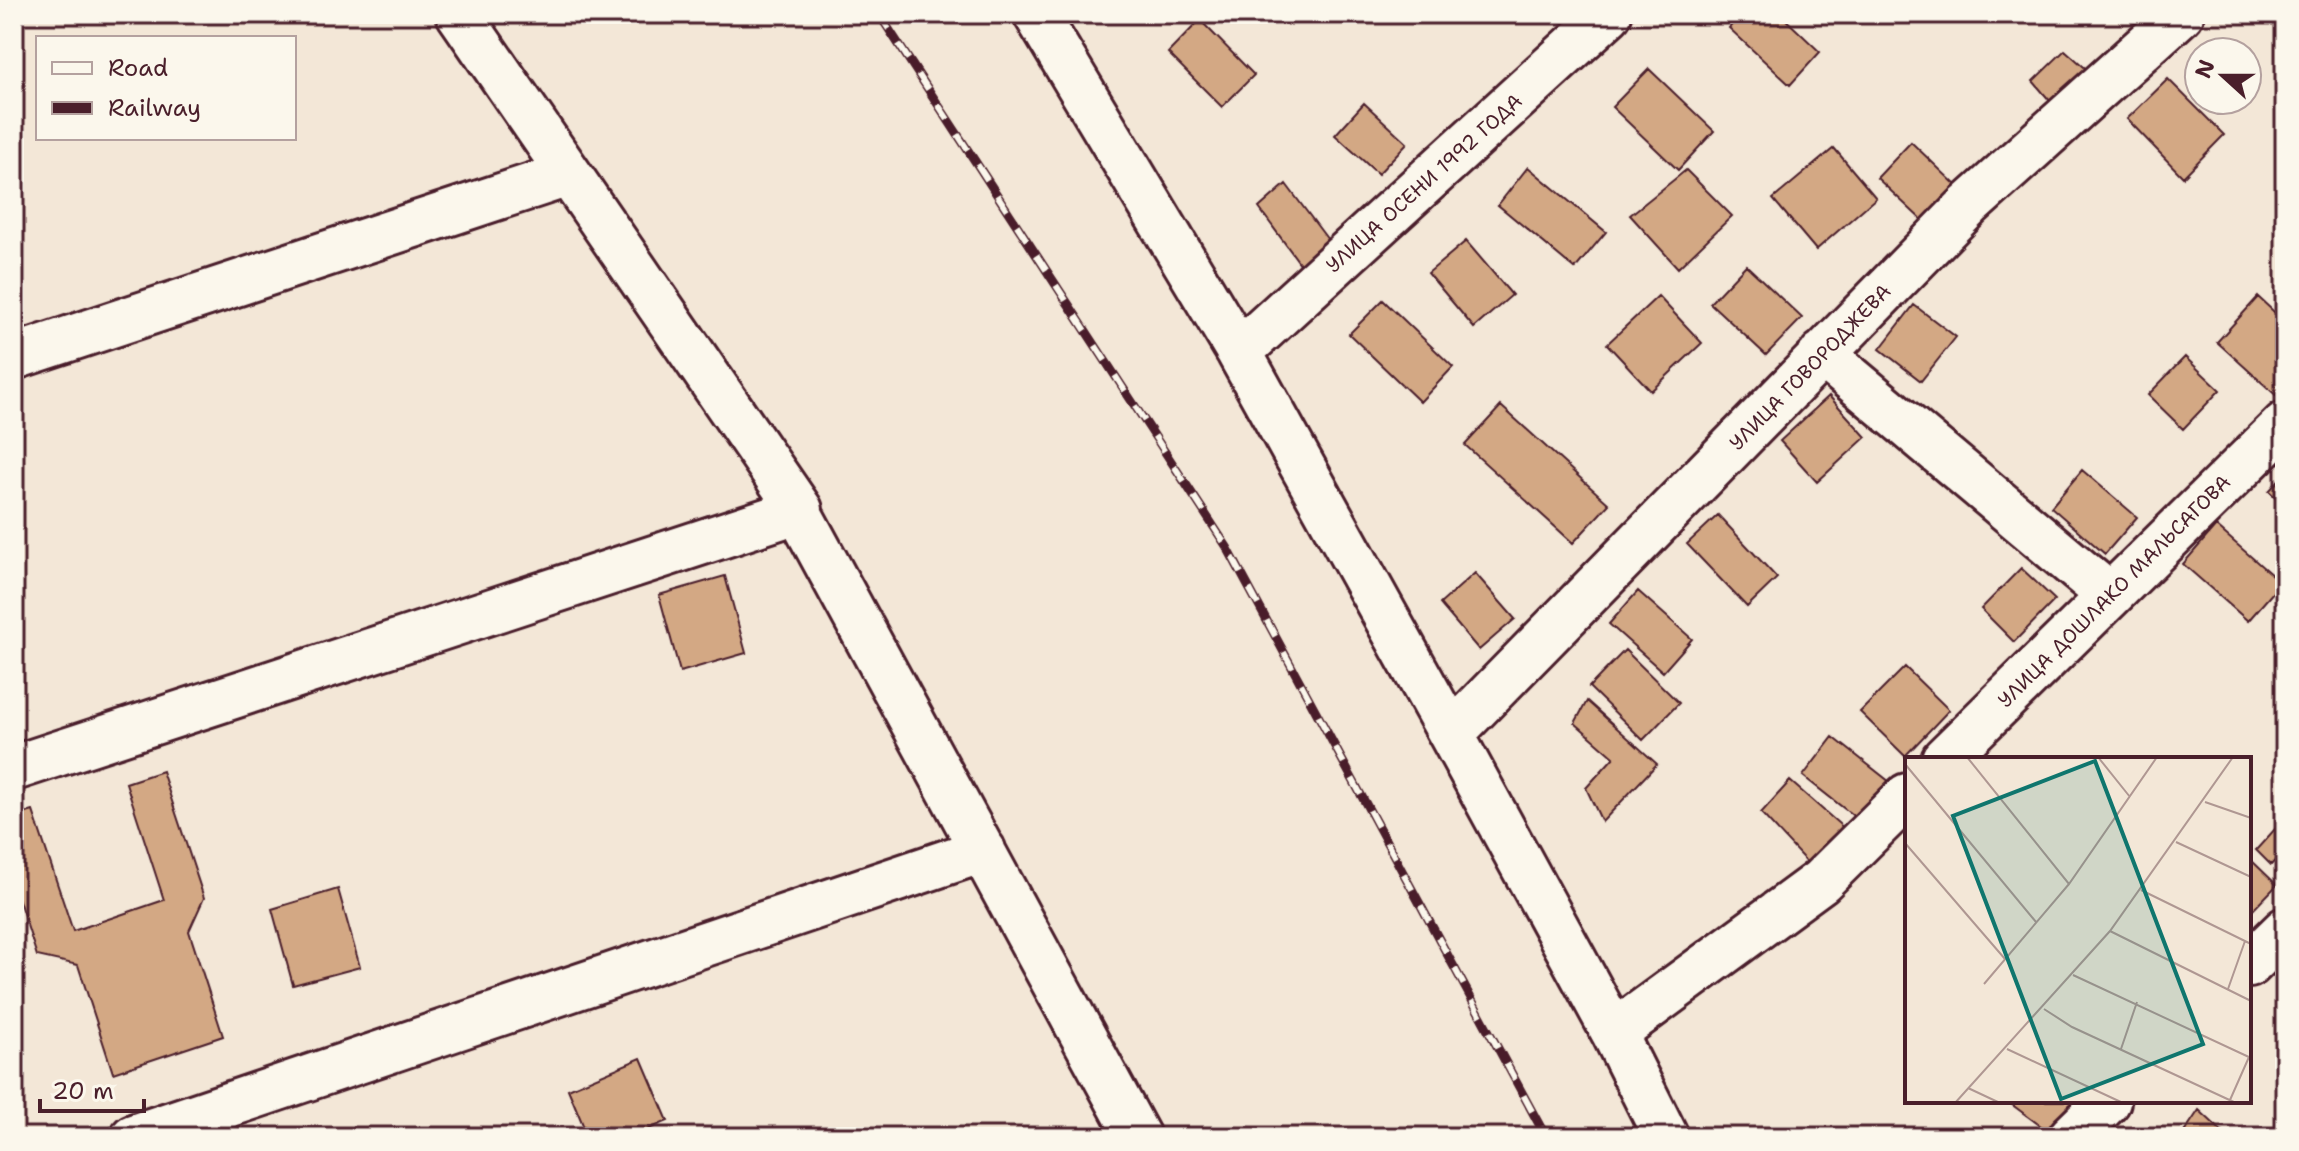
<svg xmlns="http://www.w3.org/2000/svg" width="2299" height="1151" font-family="'Shantell Sans',sans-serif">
<rect width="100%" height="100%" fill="#f3e7d7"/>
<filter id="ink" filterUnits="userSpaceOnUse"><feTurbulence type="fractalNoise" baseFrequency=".0125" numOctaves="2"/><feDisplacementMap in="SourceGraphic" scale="16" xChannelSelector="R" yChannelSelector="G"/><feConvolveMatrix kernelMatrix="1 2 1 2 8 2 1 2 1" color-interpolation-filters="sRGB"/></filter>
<g filter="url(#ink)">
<path fill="#d3a884" stroke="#4a1f2b" stroke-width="2" d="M 1741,14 L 1780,14 L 1820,52 L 1790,85 L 1729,28 Z
M 1200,20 L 1254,75 L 1222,107 L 1168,53 Z
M 2065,50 L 2092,74 L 2056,108 L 2033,81 Z
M 1649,69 L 1714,131 L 1678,170 L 1612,107 Z
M 2168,79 L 2224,135 L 2183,177 L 2127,119 Z
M 1364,103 L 1407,143 L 1378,174 L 1335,135 Z
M 1911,142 L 1957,186 L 1924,222 L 1877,178 Z
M 1834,148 L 1876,198 L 1816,250 L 1773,199 Z
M 1528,167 L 1606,232 L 1575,269 L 1498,205 Z
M 1686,170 L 1732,216 L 1678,268 L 1630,215 Z
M 1286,184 L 1337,252 L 1309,276 L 1259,208 Z
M 1466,241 L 1512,295 L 1474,328 L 1428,273 Z
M 1746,265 L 1802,318 L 1766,355 L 1710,303 Z
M 1658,296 L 1702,343 L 1651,391 L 1607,344 Z
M 2258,297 L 2285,322 L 2285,391 L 2279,398 L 2217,342 Z
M 1383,300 L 1453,367 L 1420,402 L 1349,334 Z
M 1914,305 L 1956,337 L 1921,381 L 1880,349 Z
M 2185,357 L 2220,390 L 2183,429 L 2148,395 Z
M 1829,396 L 1866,437 L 1817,482 L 1780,441 Z
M 1501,406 L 1609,504 L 1573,543 L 1465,445 Z
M 2082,470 L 2137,517 L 2105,554 L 2051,507 Z
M 2285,473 L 2285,506 L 2269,491 Z
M 1718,515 L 1777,578 L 1747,607 L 1687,544 Z
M 2216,526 L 2281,583 L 2248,621 L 2183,564 Z
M 2021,568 L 2055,600 L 2014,642 L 1981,609 Z
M 1475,573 L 1515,619 L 1479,650 L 1440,604 Z
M 725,576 L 746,653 L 680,672 L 659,595 Z
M 1638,591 L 1692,639 L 1663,672 L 1609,624 Z
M 1625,650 L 1679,703 L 1643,740 L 1589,687 Z
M 1905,667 L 1949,710 L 1905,756 L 1860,712 Z
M 1587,701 L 1657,764 L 1602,822 L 1586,788 L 1614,757 L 1575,723 Z
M 1833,737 L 1895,786 L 1865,825 L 1803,776 Z
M 162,771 L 204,898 L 189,931 L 223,1036 L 113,1073 L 78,965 L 37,956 L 14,885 L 14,817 L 33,811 L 73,931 L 164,900 L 126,783 Z
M 1790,781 L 1846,830 L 1812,868 L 1761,813 Z
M 2285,818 L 2285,850 L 2271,865 L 2256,850 Z
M 2249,858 L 2277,885 L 2249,914 Z
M 338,889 L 360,967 L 293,985 L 272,909 Z
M 641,1058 L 668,1121 L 630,1137 L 588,1137 L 568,1089 Z
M 2013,1101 L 2079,1101 L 2053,1135 L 2011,1104 Z
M 2199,1110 L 2228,1137 L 2181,1137 Z"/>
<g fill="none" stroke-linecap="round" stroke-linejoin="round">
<defs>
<path id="minor" d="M 1036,14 L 1239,352 L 1451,734 L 1614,1033 L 1666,1137
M 1239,352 L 1609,14
M 1822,354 L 2109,595
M 14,357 L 568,174
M 798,511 L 1138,1137
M 1451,734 L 1969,205 L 2181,14
M 1944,759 L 2285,424
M 14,768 L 800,510 L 459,14
M 2249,965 L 2285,930
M 1614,1033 L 1821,881 L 1907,796
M 133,1137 L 983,850
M 2071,1137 L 2108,1101"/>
</defs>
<use href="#minor" stroke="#4a1f2b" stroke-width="50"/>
<use href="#minor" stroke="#fbf7ec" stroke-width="44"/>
<defs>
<path id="rail" d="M 879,14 L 1227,547 L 1546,1137"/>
</defs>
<use href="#rail" stroke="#4a1f2b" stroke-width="9"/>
<use href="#rail" stroke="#fbf7ec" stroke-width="6" stroke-dasharray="18" stroke-linecap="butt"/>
</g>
</g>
<g text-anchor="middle" stroke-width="8" stroke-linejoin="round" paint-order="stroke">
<g font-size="20" fill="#4a1f2b" stroke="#fbf7ec">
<text transform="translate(1424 183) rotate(-42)" y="7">УЛИЦА ОСЕНИ 1992 ГОДА</text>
<text transform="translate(1810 367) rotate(-46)" y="7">УЛИЦА ГОВОРОДЖЕВА</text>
<text transform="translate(2114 591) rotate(-45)" y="7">УЛИЦА ДОШЛАКО МАЛЬСАГОВА</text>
</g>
</g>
<g transform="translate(1905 757)">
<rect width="346" height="346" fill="#f3e7d7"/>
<path fill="none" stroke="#af9792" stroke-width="2" d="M 62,0 L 164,127 L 252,0M 193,0 L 225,40M 0,7 L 131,165M 300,45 L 346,61M 271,85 L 346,120M 0,86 L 100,202M 236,133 L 346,187M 205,174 L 346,244M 168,218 L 346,301M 79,227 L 164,127M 323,232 L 340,184M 139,252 L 167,270 L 331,346M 102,292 L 218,346M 216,292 L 232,245M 63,331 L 95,346M 325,343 L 344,300M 50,346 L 205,174 L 328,0"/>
<path fill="#0f766e" fill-opacity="0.15" stroke="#0f766e" stroke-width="4" d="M 190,4 L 298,287 L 156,342 L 48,59 Z"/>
<rect width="346" height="346" fill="none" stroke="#4a1f2b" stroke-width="4"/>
</g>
<rect width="2299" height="1151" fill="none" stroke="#fbf7ec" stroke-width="48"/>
<rect x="24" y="24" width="2251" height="1103" fill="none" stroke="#4a1f2b" stroke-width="3" filter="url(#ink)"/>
<rect x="36" y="36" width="260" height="104" fill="#fbf7ec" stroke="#b4a19f" stroke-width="2"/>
<rect x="52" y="62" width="40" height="12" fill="#fbf7ec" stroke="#b4a19f" stroke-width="2"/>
<text x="108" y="76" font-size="24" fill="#4a1f2b">Road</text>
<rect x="52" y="102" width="40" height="12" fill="#4a1f2b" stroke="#b4a19f" stroke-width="2"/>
<text x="108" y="116" font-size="24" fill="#4a1f2b">Railway</text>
<g transform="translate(2223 76) rotate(291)"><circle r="38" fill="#fbf7ec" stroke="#b4a19f" stroke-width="2"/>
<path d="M0-6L14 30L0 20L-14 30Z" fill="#4a1f2b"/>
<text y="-12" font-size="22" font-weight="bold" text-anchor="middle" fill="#4a1f2b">N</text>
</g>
<path d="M40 1099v12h104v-12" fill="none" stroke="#4a1f2b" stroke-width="4"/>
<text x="52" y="1099" font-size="24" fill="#4a1f2b" stroke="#fbf7ec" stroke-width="6" paint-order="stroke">20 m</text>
</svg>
